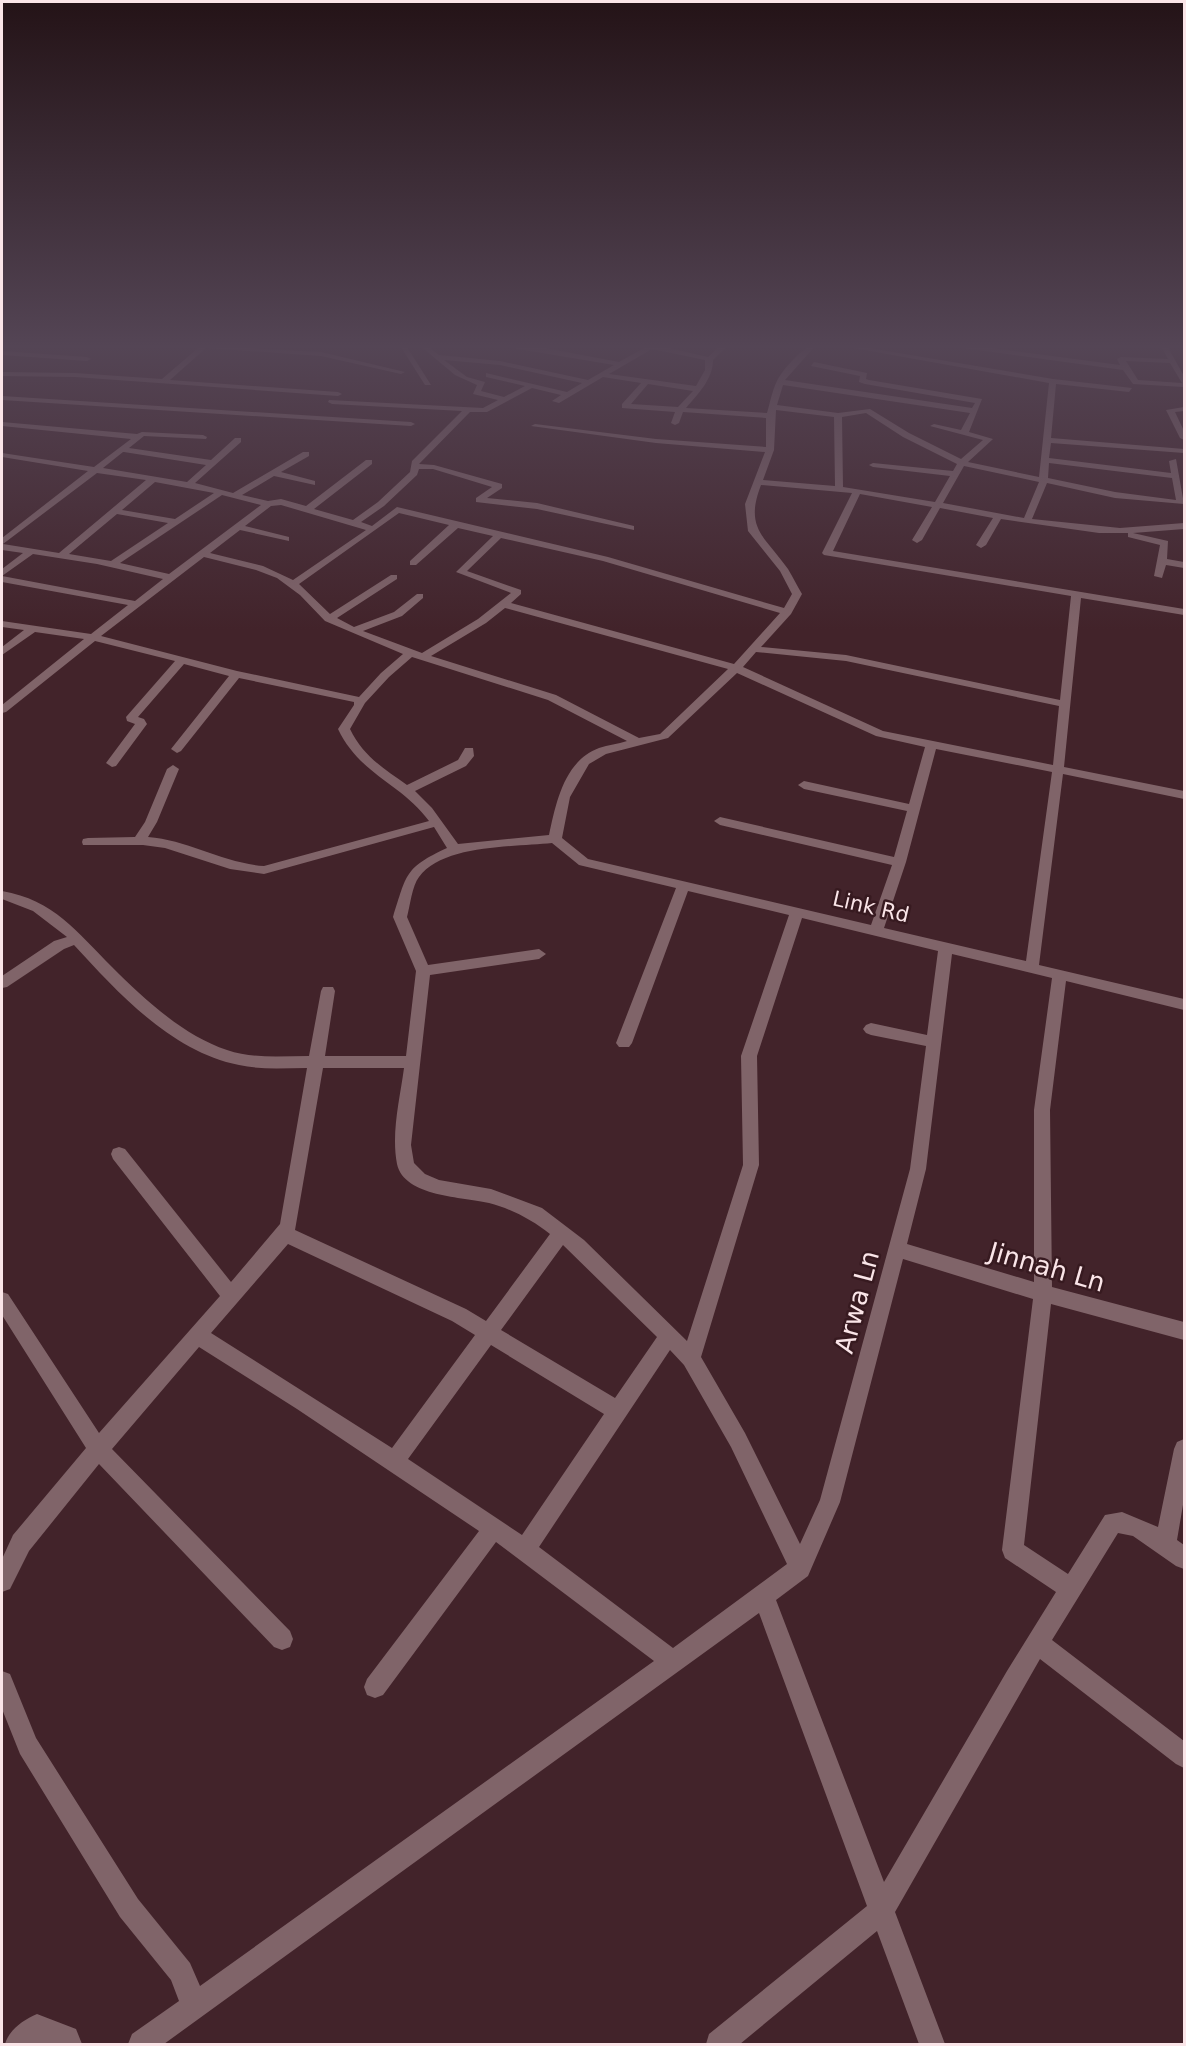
<svg xmlns="http://www.w3.org/2000/svg" width="1186" height="2046" font-family="'DejaVu Sans',sans-serif">
<rect width="100%" height="100%" fill="#42232a"/>
<g fill="none" stroke-linecap="round" stroke-linejoin="round">
<path fill="#806469" fill-rule="evenodd" d="M 171,344 L 321,352 L 405,372 L 401,374 L 321,356 L 206,348 L 170,380 L 338,392 L 342,394 L 338,396 L 75,377 L 2,376 L 2,372 L 75,373 L 162,379 L 198,348 L 174,346 Z
M 399,344 L 405,344 L 431,385 L 425,385 Z
M 418,344 L 425,344 L 439,355 L 500,361 L 588,380 L 614,365 L 488,344 L 540,347 L 619,362 L 651,344 L 708,357 L 722,344 L 729,344 L 713,360 C 713,379 698,394 686,408 L 767,413 C 770,403 772,391 777,381 C 782,370 805,344 817,344 L 785,380 L 972,408 L 975,403 L 865,384 L 859,382 L 860,376 L 811,366 L 814,362 L 867,373 L 866,379 L 869,380 L 982,399 L 969,432 L 993,439 L 968,462 L 1039,477 L 1049,383 L 831,344 L 845,344 L 1053,379 L 1132,388 L 1129,392 L 1056,384 L 1051,438 L 1184,449 L 1184,453 L 1051,443 L 1049,458 L 1171,473 L 1169,461 L 1176,459 L 1184,504 L 1115,498 L 1047,483 L 1032,519 L 1120,528 L 1184,523 L 1184,529 L 1133,533 L 1168,541 L 1167,559 L 1184,562 L 1184,568 L 1166,565 L 1162,578 L 1154,576 L 1160,545 L 1128,537 L 1128,533 L 1099,533 L 1001,519 L 986,545 L 981,548 L 976,545 L 993,518 L 940,508 L 922,540 L 917,543 L 912,540 L 932,507 L 860,494 L 833,551 L 1184,609 L 1184,615 L 1081,598 L 1064,767 L 1184,791 L 1184,799 L 1063,774 L 1039,965 L 1184,999 L 1184,1010 L 1066,981 L 1050,1110 L 1052,1287 L 1184,1322 L 1184,1340 L 1051,1304 L 1024,1545 L 1068,1574 L 1105,1515 L 1122,1512 L 1158,1527 L 1174,1449 L 1177,1442 L 1184,1439 L 1184,1499 L 1177,1540 L 1184,1545 L 1184,1569 L 1176,1566 L 1133,1536 L 1118,1533 L 1052,1640 L 1184,1741 L 1184,1768 L 1176,1764 L 1040,1659 L 895,1912 L 945,2044 L 919,2044 L 877,1931 L 740,2044 L 706,2044 L 709,2034 L 867,1906 L 759,1613 L 164,2044 L 128,2044 L 132,2034 L 179,2001 L 171,1980 L 120,1917 L 20,1754 L 2,1709 L 2,1671 L 10,1674 L 36,1738 L 138,1899 L 190,1963 L 200,1986 L 654,1661 L 496,1542 L 383,1695 L 375,1698 L 367,1695 L 364,1687 L 367,1679 L 479,1531 L 297,1409 L 199,1347 L 112,1449 L 290,1631 L 293,1639 L 290,1647 L 282,1650 L 274,1647 L 99,1464 L 29,1551 L 10,1589 L 2,1592 L 2,1559 L 13,1535 L 86,1448 L 2,1315 L 2,1292 L 8,1294 L 99,1433 L 220,1296 L 113,1159 L 111,1154 L 113,1149 L 119,1147 L 125,1149 L 231,1282 L 280,1224 L 307,1068 C 284,1068 261,1070 239,1065 C 172,1052 118,993 74,945 L 64,949 L 7,987 L 2,988 L 2,976 L 54,941 L 67,937 L 33,911 L 2,899 L 2,891 C 54,900 77,932 112,967 C 144,999 184,1036 227,1050 C 253,1059 282,1056 309,1056 L 321,991 L 323,987 L 333,987 L 335,991 L 325,1056 L 406,1056 L 416,971 L 393,917 C 407,874 404,868 447,848 L 434,827 L 264,874 L 230,869 L 165,848 L 143,845 L 83,845 L 82,842 L 83,839 L 88,838 L 135,837 L 145,822 L 167,769 L 173,765 L 179,769 L 157,822 L 148,837 C 188,840 223,863 264,866 L 429,821 C 401,783 360,775 338,729 L 354,705 L 354,702 L 239,678 L 181,751 L 177,753 L 171,749 L 229,676 L 184,664 L 138,717 L 144,719 L 147,724 L 116,766 L 112,767 L 106,763 L 135,724 L 127,721 L 126,717 L 175,661 L 95,641 L 6,712 L 2,713 L 2,705 L 84,639 L 35,632 L 2,655 L 2,647 L 24,630 L 2,627 L 2,621 L 91,634 L 128,605 L 2,582 L 2,576 L 135,601 L 163,579 L 97,564 L 33,554 L 2,576 L 2,569 L 23,553 L 2,550 L 2,538 L 88,471 L 2,457 L 2,453 L 94,467 L 131,439 L 2,426 L 2,422 L 137,434 L 142,432 L 203,435 L 207,437 L 206,439 L 144,436 L 129,448 L 211,460 L 235,438 L 241,438 L 241,442 L 195,483 L 233,493 L 303,452 L 309,452 L 309,456 L 281,472 L 315,481 L 315,485 L 274,476 L 242,495 L 268,501 L 281,499 L 306,506 L 366,460 L 372,460 L 372,464 L 314,509 L 353,520 L 378,502 L 410,472 L 412,461 L 462,411 L 332,404 L 328,402 L 329,400 L 483,408 L 498,400 L 473,394 L 477,385 L 455,375 ZM 652,349 L 705,360 L 705,370 L 696,386 L 609,374 ZM 444,360 L 500,365 L 582,383 L 567,392 L 486,373 L 486,377 L 525,386 L 504,397 L 481,391 L 485,382 L 467,377 ZM 603,377 L 641,383 L 622,404 L 622,408 L 675,412 L 671,423 L 675,425 L 679,423 L 683,412 L 766,418 L 766,447 L 656,439 L 535,424 L 531,426 L 656,443 L 765,452 L 745,504 L 748,531 L 780,571 L 792,594 L 784,608 L 608,557 L 397,507 L 372,526 L 361,522 L 384,506 L 417,475 L 419,469 L 433,469 L 492,487 L 476,498 L 476,502 L 537,509 L 634,530 L 634,526 L 537,503 L 487,498 L 502,488 L 502,484 L 434,465 L 419,464 L 470,412 L 487,412 L 532,388 L 561,395 L 552,401 L 559,403 ZM 648,384 L 693,391 L 678,407 L 631,404 ZM 783,385 L 970,413 L 961,430 L 934,424 L 930,426 L 983,440 L 961,459 L 909,433 L 870,409 L 838,413 L 777,405 ZM 776,410 L 834,417 L 835,486 L 763,480 L 774,450 ZM 866,413 L 903,437 L 957,464 L 953,471 L 873,463 L 869,465 L 873,467 L 950,476 L 935,502 L 843,487 L 842,417 ZM 123,452 L 124,452 L 206,465 L 187,482 L 103,468 ZM 1049,463 L 1172,478 L 1176,500 L 1115,492 L 1048,478 ZM 964,466 L 1039,482 L 1024,518 L 943,503 ZM 97,473 L 146,480 L 59,553 L 3,544 ZM 155,482 L 214,493 L 175,519 L 122,510 ZM 761,485 L 852,493 L 822,553 L 824,555 L 1071,596 L 1060,700 L 846,655 L 761,647 L 791,614 L 802,594 C 797,586 793,577 788,569 C 765,536 744,529 761,485 ZM 222,495 L 261,505 L 169,574 L 120,563 ZM 281,505 L 366,530 L 293,580 L 263,566 L 210,553 L 240,530 L 289,541 L 289,537 L 245,526 L 271,506 ZM 399,513 L 449,525 L 410,561 L 410,565 L 416,565 L 458,528 L 493,536 L 456,572 L 511,593 L 478,619 L 422,653 L 363,631 L 402,616 L 423,598 L 423,594 L 417,594 L 394,612 L 354,627 L 337,618 L 397,579 L 397,575 L 391,575 L 330,614 L 299,584 ZM 117,514 L 168,523 L 111,561 L 69,554 ZM 501,538 L 603,561 L 780,613 L 734,664 L 511,603 L 521,594 L 521,590 L 467,571 ZM 204,557 L 256,570 L 277,578 L 300,595 L 325,621 L 403,654 L 381,673 L 359,697 L 237,671 L 101,636 ZM 505,608 L 728,669 L 660,734 L 639,738 L 556,695 L 431,656 L 486,623 ZM 756,652 L 846,661 L 1059,706 L 1053,765 L 883,731 L 743,667 ZM 412,657 L 548,700 L 627,741 C 618,744 608,745 599,748 C 564,761 556,803 549,835 L 458,844 L 432,808 L 415,791 L 466,766 L 474,756 L 473,748 L 465,748 L 458,760 L 407,785 C 383,768 363,756 350,729 L 365,703 L 389,677 ZM 737,673 L 876,736 L 925,747 L 909,804 L 804,781 L 798,785 L 804,789 L 907,811 L 894,857 L 720,817 L 714,821 L 720,825 L 892,865 L 871,925 L 588,859 L 562,838 L 570,797 L 589,764 L 606,754 L 668,738 ZM 936,749 L 1052,772 L 1026,961 L 884,928 L 906,862 ZM 552,843 L 579,865 L 676,888 L 616,1043 L 619,1047 L 629,1047 L 632,1043 L 688,891 L 789,915 L 741,1056 L 743,1165 L 687,1341 L 584,1240 L 542,1208 L 491,1189 L 439,1180 L 425,1174 L 414,1163 L 411,1145 L 430,975 L 539,959 L 546,954 L 539,949 L 428,965 L 407,917 C 410,906 412,886 419,877 C 443,844 516,847 552,843 ZM 802,918 L 938,951 L 927,1035 L 871,1023 L 866,1025 L 863,1029 L 866,1033 L 871,1035 L 926,1046 L 910,1169 L 820,1500 L 800,1544 L 745,1433 L 701,1357 L 759,1165 L 757,1056 ZM 952,954 L 1052,978 L 1034,1110 L 1034,1282 L 907,1244 L 926,1169 ZM 323,1068 L 404,1068 C 400,1098 391,1133 397,1164 C 404,1197 464,1197 489,1203 C 512,1209 532,1220 550,1234 L 486,1321 L 466,1309 L 295,1230 ZM 288,1244 L 452,1321 L 475,1335 L 392,1448 L 211,1333 ZM 563,1245 L 657,1337 L 615,1398 L 501,1330 ZM 903,1259 L 1033,1299 L 1002,1550 L 1005,1558 L 1056,1592 L 1007,1671 L 884,1882 L 776,1600 L 808,1576 L 840,1502 ZM 491,1345 L 604,1414 L 522,1535 L 408,1459 ZM 670,1350 L 684,1365 L 731,1447 L 787,1564 L 673,1648 L 539,1547 Z
M 945,344 L 961,344 L 1120,365 L 1117,359 L 1121,357 L 1168,359 L 1160,344 L 1166,344 L 1184,376 L 1184,387 L 1133,384 L 1123,370 L 948,346 ZM 1126,361 L 1170,363 L 1182,383 L 1138,380 Z
M 2,351 L 87,357 L 91,359 L 87,361 L 2,355 Z
M 2,396 L 411,422 L 415,424 L 411,426 L 2,400 Z
M 1184,407 L 1184,411 L 1175,412 L 1184,431 L 1184,440 L 1180,438 L 1166,410 Z
M 37,2014 L 76,2029 L 82,2044 L 5,2044 C 9,2030 23,2020 37,2014 Z"/>
</g>
<linearGradient id="sky" x2="0" y2="1"><stop stop-color="#241317"/><stop offset="0.55" stop-color="#544555"/><stop offset="1" stop-color="#544555" stop-opacity="0"/></linearGradient>
<rect width="1186" height="630" fill="url(#sky)"/>
<g text-anchor="middle" stroke-width="5" stroke-linejoin="round" paint-order="stroke">
<g font-size="21" fill="#fae5e8" stroke="#371a20">
<text transform="translate(871 907) rotate(13)" y="7">Link Rd</text>
</g>
<g font-size="26" fill="#fae5e8" stroke="#371a20">
<text transform="translate(1047 1267) rotate(16)" y="9">Jinnah Ln</text>
<text transform="translate(857 1302) rotate(-75)" y="9">Arwa Ln</text>
</g>
</g>
<rect width="1186" height="2046" fill="none" stroke="#fae5e8" stroke-width="6"/>
</svg>
